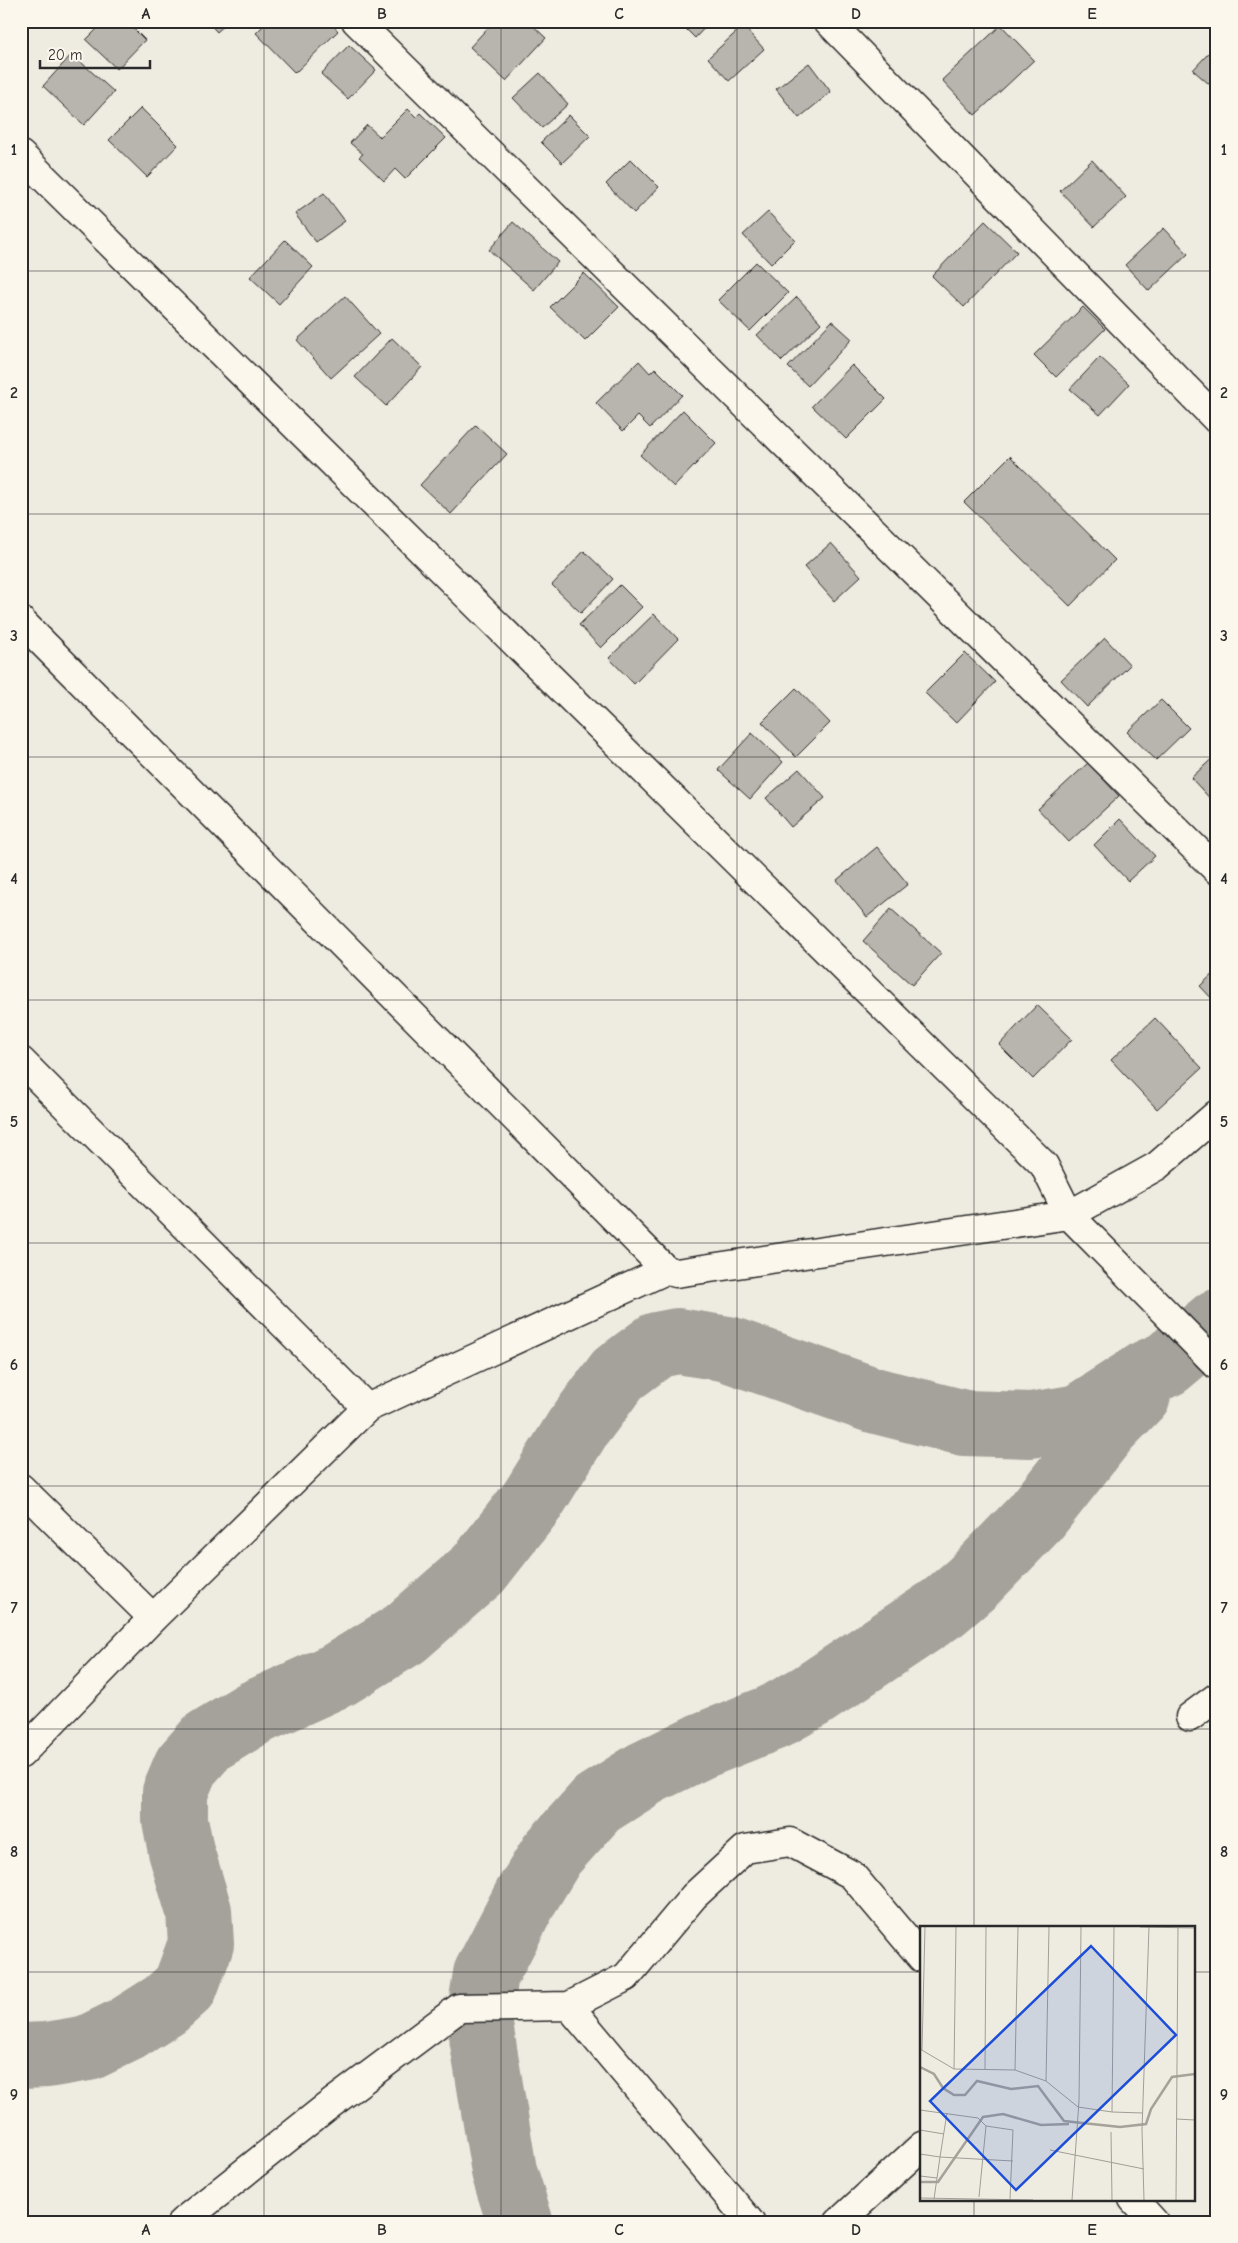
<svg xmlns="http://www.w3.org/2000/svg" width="1238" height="2243" font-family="'Comic Neue',sans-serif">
<rect width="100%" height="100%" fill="#eeebe0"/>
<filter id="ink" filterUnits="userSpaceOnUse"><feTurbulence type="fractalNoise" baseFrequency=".02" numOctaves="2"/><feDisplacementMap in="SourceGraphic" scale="10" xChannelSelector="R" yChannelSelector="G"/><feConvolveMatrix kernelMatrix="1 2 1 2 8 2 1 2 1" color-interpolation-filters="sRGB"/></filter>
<g filter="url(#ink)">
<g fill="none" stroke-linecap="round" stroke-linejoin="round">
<path stroke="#a4a29a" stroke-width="66" d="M 21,2056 L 47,2055 L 88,2048 L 127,2029 L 165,2005 L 185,1987 L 201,1944 L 199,1911 L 181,1851 L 175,1820 L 175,1792 L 186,1766 L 208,1741 L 254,1713 L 338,1675 L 405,1634 L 479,1569 L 533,1500 L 577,1429 L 618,1374 L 657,1345 L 678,1341 L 728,1349 L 873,1400 L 964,1423 L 1031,1425 L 1079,1417 L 1149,1372 L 1167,1364 L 1217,1322
M 520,2222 L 504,2171 L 479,2019 L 486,1974 L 526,1897 L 552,1854 L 597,1804 L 646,1773 L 701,1746 L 774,1717 L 811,1696 L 944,1607 L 972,1583 L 1035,1518 L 1106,1428 L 1138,1395"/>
</g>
<path fill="#b8b5ae" stroke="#2b2b2b" d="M 105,21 L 126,21 L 145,40 L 117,69 L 86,40 Z
M 207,21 L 229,21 L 217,32 Z
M 268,21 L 329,21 L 338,31 L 295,73 L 256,33 Z
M 494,21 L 528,21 L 546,38 L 506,81 L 470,47 Z
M 678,21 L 711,21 L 695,38 Z
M 1001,25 L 1034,60 L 975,115 L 942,80 Z
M 743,26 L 764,49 L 729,81 L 708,58 Z
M 1217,44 L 1217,91 L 1193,70 Z
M 349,45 L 376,70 L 348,99 L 321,74 Z
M 72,54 L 114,92 L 84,125 L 43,86 Z
M 809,63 L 831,92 L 799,118 L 776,89 Z
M 540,73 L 568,104 L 542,128 L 513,98 Z
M 141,108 L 178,145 L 147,177 L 109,140 Z
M 408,109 L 416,117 L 420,113 L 446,138 L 405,179 L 395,169 L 384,181 L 359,157 L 363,154 L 350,143 L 367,125 L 380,137 Z
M 569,115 L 590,136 L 562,163 L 541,142 Z
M 631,159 L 659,187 L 634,213 L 606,184 Z
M 1092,160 L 1126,197 L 1094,227 L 1060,191 Z
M 324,193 L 345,221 L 316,242 L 295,214 Z
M 768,212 L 795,240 L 771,264 L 743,235 Z
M 985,221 L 1017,252 L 964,307 L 932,276 Z
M 513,222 L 558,262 L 534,290 L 489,250 Z
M 1164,228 L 1188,254 L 1149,291 L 1125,265 Z
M 285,240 L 313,267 L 279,304 L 250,277 Z
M 756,262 L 788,293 L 750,331 L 718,300 Z
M 584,273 L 619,307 L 585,341 L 550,307 Z
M 345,296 L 379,334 L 331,378 L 297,340 Z
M 797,297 L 821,323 L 782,361 L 757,335 Z
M 1083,307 L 1105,329 L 1056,377 L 1034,355 Z
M 832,321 L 852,339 L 808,386 L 788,367 Z
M 392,338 L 422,367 L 386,406 L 355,377 Z
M 1100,357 L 1129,384 L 1100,415 L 1070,389 Z
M 639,361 L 650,373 L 655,368 L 682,395 L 650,428 L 638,416 L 623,431 L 596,403 Z
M 852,365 L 886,399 L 846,439 L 812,406 Z
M 683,410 L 716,443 L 674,487 L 640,455 Z
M 476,425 L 507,454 L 451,514 L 420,485 Z
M 1010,456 L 1115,560 L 1070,606 L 964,502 Z
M 831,543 L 861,576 L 834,601 L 804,567 Z
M 584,551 L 613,579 L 581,613 L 552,585 Z
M 620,585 L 642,607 L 601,648 L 579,625 Z
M 654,614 L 678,639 L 634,684 L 609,658 Z
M 1105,638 L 1130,665 L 1087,707 L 1061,680 Z
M 965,653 L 995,682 L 956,723 L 925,693 Z
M 796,688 L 830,723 L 796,757 L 762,722 Z
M 1161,700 L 1189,728 L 1156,760 L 1127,732 Z
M 752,733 L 783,762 L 750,799 L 718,770 Z
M 1217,754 L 1217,803 L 1216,805 L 1191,778 Z
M 1088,763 L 1119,796 L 1069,842 L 1038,809 Z
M 799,769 L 825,798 L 791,827 L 766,798 Z
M 1120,819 L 1155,856 L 1128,881 L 1094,845 Z
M 877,847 L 908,884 L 867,917 L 837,880 Z
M 891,909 L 941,953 L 912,985 L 863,941 Z
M 1217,970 L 1217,1004 L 1200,986 Z
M 1037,1005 L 1072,1039 L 1033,1079 L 999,1045 Z
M 1155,1018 L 1202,1068 L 1157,1109 L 1111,1060 Z"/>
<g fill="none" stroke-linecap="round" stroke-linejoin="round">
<defs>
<path id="minor" d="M 356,21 L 1217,870
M 828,21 L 1217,420
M 21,155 L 1044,1165 L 1069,1215 L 1217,1365
M 21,621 L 666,1270
M 21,1061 L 367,1408
M 21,1488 L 153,1618
M 1190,1717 L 1217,1697
M 21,1754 L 153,1618 L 367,1408 L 666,1270 L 676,1273 L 1069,1215 L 1157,1166 L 1217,1114
M 569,2006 L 750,2222
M 1133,2199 L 1154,2222
M 182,2222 L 324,2109 L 459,2008 L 569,2006 L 626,1977 L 694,1896 L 745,1849 L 790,1842 L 852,1875 L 922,1958
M 839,2222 L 922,2146"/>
</defs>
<use href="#minor" stroke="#2b2b2b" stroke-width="31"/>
<use href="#minor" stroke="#fbf7ec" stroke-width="28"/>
</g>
</g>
<path fill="none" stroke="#2b2b2b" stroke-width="1" stroke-opacity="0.55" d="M 264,21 L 264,2222M 501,21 L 501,2222M 737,21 L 737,2222M 974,21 L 974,1927M 21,271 L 1217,271M 21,514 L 1217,514M 21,757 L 1217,757M 21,1000 L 1217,1000M 21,1243 L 1217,1243M 21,1486 L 1217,1486M 21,1729 L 1217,1729M 21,1972 L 922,1972M 1194,1972 L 1217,1972M 974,2199 L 974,2222"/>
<g transform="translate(920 1926)">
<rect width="275" height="275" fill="#eeebe0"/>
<path fill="none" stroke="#a4a29a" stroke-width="2.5" d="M 0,141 L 14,148 L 23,162 L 34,169 L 45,169 L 57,155 L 91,163 L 118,160 L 144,195 L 200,201 L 226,198 L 231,183 L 252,151 L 275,148M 0,256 L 18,256 L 63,191 L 83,188 L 121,199 L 149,198"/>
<path fill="none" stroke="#a09e98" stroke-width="1" d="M 220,1 L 275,2M 0,123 L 34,143 L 95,144 L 126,155 L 158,181 L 192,186 L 194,1M 2,124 L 5,1M 34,143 L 36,1M 65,143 L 66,1M 95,144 L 98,1M 126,155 L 129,1M 0,184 L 58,192 L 66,200 L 93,204 L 90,273M 192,186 L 223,187M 256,193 L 275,194M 0,204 L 24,208M 191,206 L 192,274M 130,224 L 224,243M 0,228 L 20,231 L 27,187M 0,250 L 17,252M 59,271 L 66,200M 0,272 L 113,274M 14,273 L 20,231 L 93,235M 152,274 L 159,175 L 161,1M 224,274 L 222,204 L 229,1M 256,274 L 258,1"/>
<path fill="#1d4ed8" fill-opacity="0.15" stroke="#1d4ed8" stroke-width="2.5" d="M 171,20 L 256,109 L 96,264 L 10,175 Z"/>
<rect width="275" height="275" fill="none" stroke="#2b2b2b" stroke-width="2.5"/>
</g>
<rect width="1238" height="2243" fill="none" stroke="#fbf7ec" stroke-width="55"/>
<path d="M40 60v8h110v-8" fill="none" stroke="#2b2b2b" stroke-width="2.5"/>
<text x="48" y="60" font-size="15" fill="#2b2b2b" stroke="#fbf7ec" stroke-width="4" paint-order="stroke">20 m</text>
<rect x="28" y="28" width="1182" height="2188" fill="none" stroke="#2b2b2b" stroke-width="2"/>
<g font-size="16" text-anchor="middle" font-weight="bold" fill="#2b2b2b">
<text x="146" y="19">A</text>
<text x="382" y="19">B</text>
<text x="619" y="19">C</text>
<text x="856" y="19">D</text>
<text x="1092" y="19">E</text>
<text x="14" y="155">1</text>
<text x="1224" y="155">1</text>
<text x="14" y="398">2</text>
<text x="1224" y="398">2</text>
<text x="14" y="641">3</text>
<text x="1224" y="641">3</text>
<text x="14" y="884">4</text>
<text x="1224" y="884">4</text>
<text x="14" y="1127">5</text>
<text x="1224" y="1127">5</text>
<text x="14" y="1370">6</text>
<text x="1224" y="1370">6</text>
<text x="14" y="1613">7</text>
<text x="1224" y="1613">7</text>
<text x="14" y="1857">8</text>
<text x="1224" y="1857">8</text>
<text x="14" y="2100">9</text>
<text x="1224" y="2100">9</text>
<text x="146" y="2235">A</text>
<text x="382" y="2235">B</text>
<text x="619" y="2235">C</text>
<text x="856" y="2235">D</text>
<text x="1092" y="2235">E</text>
</g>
</svg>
